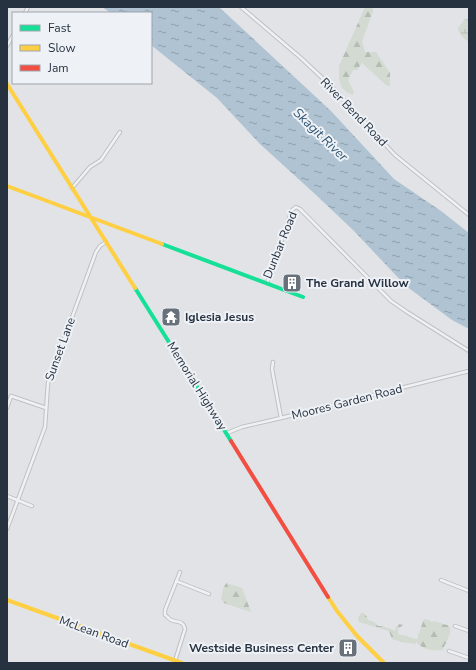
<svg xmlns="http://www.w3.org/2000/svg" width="476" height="670" font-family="'Nunito Sans',sans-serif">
<defs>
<pattern id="forest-firs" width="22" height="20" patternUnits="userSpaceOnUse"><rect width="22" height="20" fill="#d2dad1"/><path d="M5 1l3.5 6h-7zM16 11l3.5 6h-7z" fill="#b4bcb4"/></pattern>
<pattern id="wetland-marsh" width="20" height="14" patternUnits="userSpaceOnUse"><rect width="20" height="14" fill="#d2dad1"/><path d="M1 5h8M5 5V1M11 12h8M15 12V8" fill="none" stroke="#b4bcb4"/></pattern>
<pattern id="water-ripples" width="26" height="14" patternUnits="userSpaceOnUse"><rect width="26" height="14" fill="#afc3d2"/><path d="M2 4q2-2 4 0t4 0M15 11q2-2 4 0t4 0" fill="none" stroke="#8e9fac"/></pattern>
</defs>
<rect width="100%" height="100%" fill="#e1e3e6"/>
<path fill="url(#forest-firs)" d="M 365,7 L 373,7 L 373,11 L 362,42 L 365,52 L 376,52 L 390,73 L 390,86 L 386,85 L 362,63 L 357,70 L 353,70 L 348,80 L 354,92 L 353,95 L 348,93 L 342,88 L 339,79 L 339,66 Z
M 226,583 L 242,588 L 251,612 L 224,603 L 221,599 L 223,589 Z
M 361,613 L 364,613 L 367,617 L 368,620 L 374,622 L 378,626 L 382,626 L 386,627 L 387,628 L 389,628 L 395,631 L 396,627 L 399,624 L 403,625 L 398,629 L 398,634 C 400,635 402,635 403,635 C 408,636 413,639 418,639 L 418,636 L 424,619 L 429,620 L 431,622 C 436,621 438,622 443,624 C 445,625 447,624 449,626 C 454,633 444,644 443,650 C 434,651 424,650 417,643 L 417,641 L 415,644 L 402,642 L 392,639 L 389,631 L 359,622 L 358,618 Z"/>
<path fill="url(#wetland-marsh)" d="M 465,19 L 469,19 L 469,42 C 464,39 459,35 458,28 Z"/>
<path fill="url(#water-ripples)" d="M 102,7 L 219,7 L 331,111 L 394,179 L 441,211 L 469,233 L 469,329 L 452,320 L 406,286 L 353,230 L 315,194 L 260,144 L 217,98 L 151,45 L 151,13 L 111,13 Z"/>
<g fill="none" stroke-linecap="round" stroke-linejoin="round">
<defs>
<path id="street" d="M 241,7 L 301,58 L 334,89 L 395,155 L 469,215
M 25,13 L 28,7
M 7,46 L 13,35
M 72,188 L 90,167 L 101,160 L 120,132
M 267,283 L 292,210 L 296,207 L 300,209 L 391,301 L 407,312 L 469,351
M 273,362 L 272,369 L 281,418
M 7,408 L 11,396 L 46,408
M 227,433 L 242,427 L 281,418 L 469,371
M 7,496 L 32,506
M 7,529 L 45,427 L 48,383 L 96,252 L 100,246 L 106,242
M 441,580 L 469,591
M 176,581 L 209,594
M 455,626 L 469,631
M 449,651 L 469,658
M 175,661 L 185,629 C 183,620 178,623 171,620 C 169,619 167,616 165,615 L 165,610 L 180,572"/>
</defs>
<use href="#street" stroke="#bfc1c4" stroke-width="4.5"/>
<use href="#street" stroke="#f0f1f3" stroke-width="2.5"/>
<path stroke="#16e098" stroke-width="4" d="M 162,244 L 303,297
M 135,288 L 231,441"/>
<path stroke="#ffcf43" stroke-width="4" d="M 7,84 L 135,288
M 7,186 L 162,244
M 328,597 L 337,611 L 357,636 L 384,663
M 7,600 L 182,663"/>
<path stroke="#f24e42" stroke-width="4" d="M 231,441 L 328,597"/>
</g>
<defs>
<symbol id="building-square" viewBox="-11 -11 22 22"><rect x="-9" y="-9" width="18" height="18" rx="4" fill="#68707a" stroke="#eef2f6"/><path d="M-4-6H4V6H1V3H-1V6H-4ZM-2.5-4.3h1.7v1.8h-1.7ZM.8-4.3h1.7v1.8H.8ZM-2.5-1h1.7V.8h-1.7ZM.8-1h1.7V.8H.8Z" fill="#fff"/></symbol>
<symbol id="temple-square" viewBox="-11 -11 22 22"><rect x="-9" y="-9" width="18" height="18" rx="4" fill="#68707a" stroke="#eef2f6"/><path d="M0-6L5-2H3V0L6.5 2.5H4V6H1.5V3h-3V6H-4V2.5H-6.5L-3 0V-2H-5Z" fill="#fff"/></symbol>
</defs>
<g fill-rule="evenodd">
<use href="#building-square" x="281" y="272" width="22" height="22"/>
<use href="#temple-square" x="160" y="306" width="22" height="22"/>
<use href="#building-square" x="337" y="637" width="22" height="22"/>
</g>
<g text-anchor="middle" stroke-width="4" stroke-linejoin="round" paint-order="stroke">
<g font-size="12" fill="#273240" stroke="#eef2f6">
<text transform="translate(354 112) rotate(46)" y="4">River Bend Road</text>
<text transform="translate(280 245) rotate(-68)" y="4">Dunbar Road</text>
<text transform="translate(60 349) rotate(-70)" y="4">Sunset Lane</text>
<text transform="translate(197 386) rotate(58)" y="4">Memorial Highway</text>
<text transform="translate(347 402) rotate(-14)" y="4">Moores Garden Road</text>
<text transform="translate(94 632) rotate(20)" y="4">McLean Road</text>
</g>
<g font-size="12" font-weight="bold" fill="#273240" stroke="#eef2f6" text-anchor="start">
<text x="306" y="287">The Grand Willow</text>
<text x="185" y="321">Iglesia Jesus</text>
<text x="334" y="652" text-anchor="end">Westside Business Center</text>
</g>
<g font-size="13" font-style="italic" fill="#315574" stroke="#eef2f6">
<text transform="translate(321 134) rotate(44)" y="5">Skagit River</text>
</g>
</g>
<rect width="476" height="670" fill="none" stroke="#273240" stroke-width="16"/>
<rect x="12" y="12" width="140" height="72" fill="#eef2f6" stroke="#9ea5ad"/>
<rect x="20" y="25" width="20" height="6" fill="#16e098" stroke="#9ea5ad"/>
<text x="48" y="32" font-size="12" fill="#273240">Fast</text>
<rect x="20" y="45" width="20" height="6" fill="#ffcf43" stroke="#9ea5ad"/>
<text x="48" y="52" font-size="12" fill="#273240">Slow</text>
<rect x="20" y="65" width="20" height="6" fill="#f24e42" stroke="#9ea5ad"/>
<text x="48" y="72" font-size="12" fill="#273240">Jam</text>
</svg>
